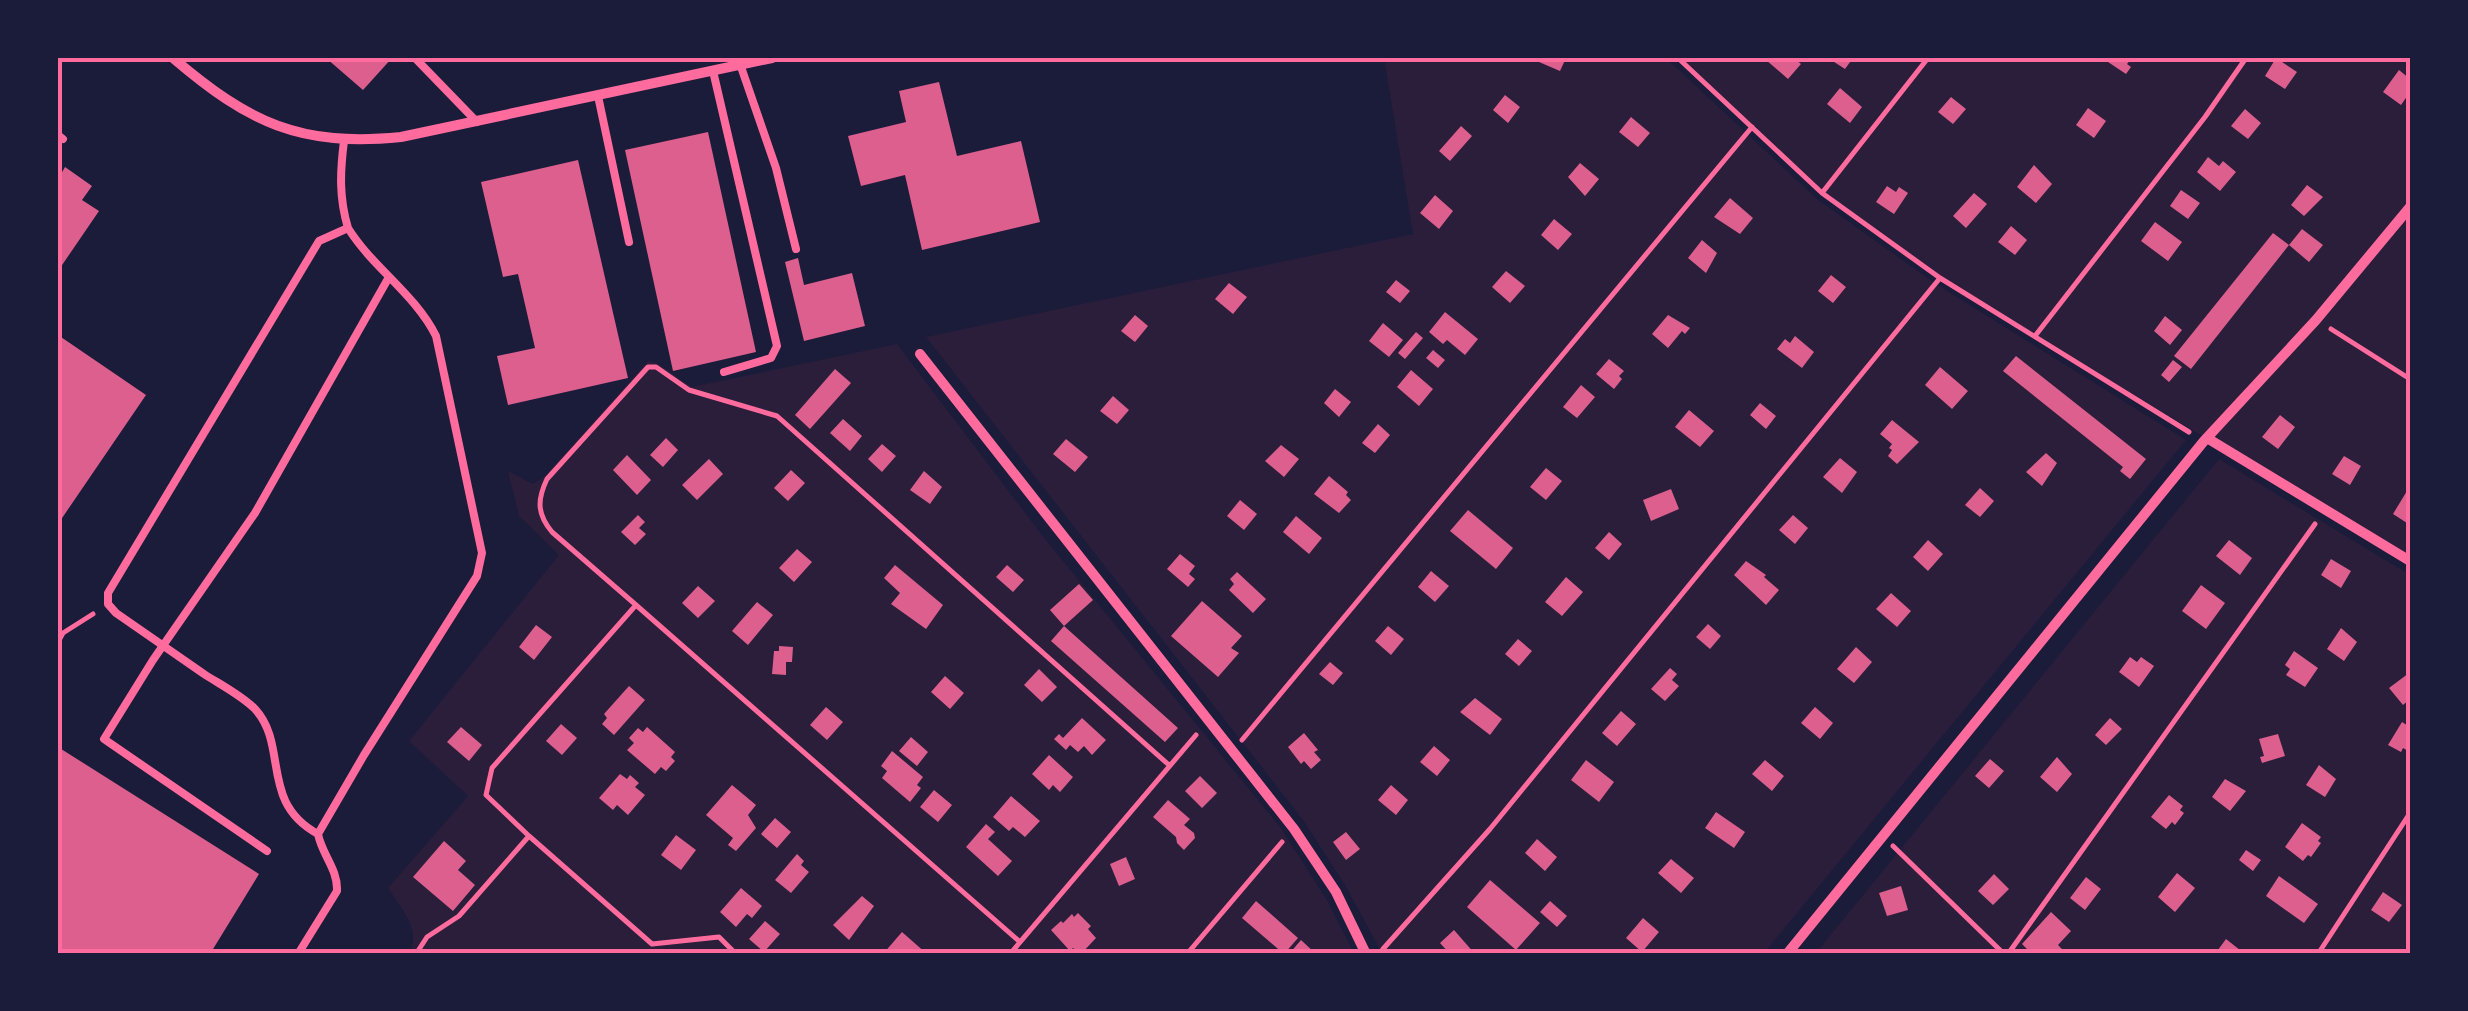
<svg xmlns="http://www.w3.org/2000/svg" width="2468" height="1011" font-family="'PT Sans',sans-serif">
<rect width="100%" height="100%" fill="#1b1b3a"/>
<path fill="#2a1e3b" d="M 1384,58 L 1666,58 L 1817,199 L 1936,284 L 2186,440 L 1764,953 L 1382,953 L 1345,885 L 1303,820 L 926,337 L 1413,234 Z
M 1678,58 L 2410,58 L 2410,561 L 1940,278 L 1822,193 Z
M 897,344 L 1042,535 L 1280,827 L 1327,900 L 1354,953 L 409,953 C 422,929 401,909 388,888 L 468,796 L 409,741 L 559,555 L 519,516 L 508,471 L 533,484 L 544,477 L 648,361 L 657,363 L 692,387 Z
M 2219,459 L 2410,575 L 2410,953 L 1815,954 Z"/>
<path fill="#dd5f8e" d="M 326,58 L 392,58 L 363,90 Z
M 1541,58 L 1566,58 L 1560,71 L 1539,62 Z
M 1768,58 L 1794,58 L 1801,64 L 1788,79 L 1766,60 Z
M 1828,58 L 1853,58 L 1845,69 Z
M 2102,58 L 2132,58 L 2127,64 L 2131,67 L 2126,74 Z
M 2276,58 L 2297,72 L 2285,89 L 2265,76 Z
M 2399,70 L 2410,79 L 2410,92 L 2401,105 L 2383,92 Z
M 939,82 L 957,156 L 1021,141 L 1040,222 L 922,250 L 905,175 L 861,186 L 848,136 L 906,122 L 899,91 Z
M 1840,88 L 1862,107 L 1850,123 L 1827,104 Z
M 1505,95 L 1520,107 L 1508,123 L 1493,110 Z
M 1951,97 L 1966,109 L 1953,124 L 1938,112 Z
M 2088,108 L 2106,121 L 2094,138 L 2076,125 Z
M 2245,109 L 2261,123 L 2248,139 L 2231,126 Z
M 1631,117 L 1650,133 L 1638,147 L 1619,132 Z
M 1461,126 L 1472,136 L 1450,161 L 1439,151 Z
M 708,132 L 756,352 L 673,371 L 625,150 Z
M 2208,157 L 2219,166 L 2223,161 L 2236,172 L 2220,191 L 2197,172 Z
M 578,160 L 628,378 L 508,405 L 497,356 L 535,348 L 518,274 L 503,277 L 481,182 Z
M 1580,163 L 1599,179 L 1585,196 L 1568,177 Z
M 2034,165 L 2052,184 L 2036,203 L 2017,187 Z
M 65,167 L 92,186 L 82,200 L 99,211 L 58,271 L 58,179 Z
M 2307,185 L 2323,197 L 2304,216 L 2291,205 Z
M 1887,186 L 1896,192 L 1899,187 L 1908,193 L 1894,214 L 1876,202 Z
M 2181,190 L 2200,203 L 2188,219 L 2170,206 Z
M 1974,193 L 1987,204 L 1966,228 L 1953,216 Z
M 1435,195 L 1453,211 L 1439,229 L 1420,213 Z
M 1730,198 L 1753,218 L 1740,234 L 1714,217 Z
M 1554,219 L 1572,234 L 1558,250 L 1541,235 Z
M 2155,222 L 2182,242 L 2168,261 L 2141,241 Z
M 2011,226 L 2027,240 L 2015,255 L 1998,242 Z
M 2302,229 L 2323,245 L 2309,262 L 2289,245 L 2191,369 L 2174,356 L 2273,233 L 2289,245 Z
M 1702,240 L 1717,253 L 1706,273 L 1688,258 Z
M 798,258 L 804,285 L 852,273 L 865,326 L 804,341 L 785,262 Z
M 1506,271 L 1525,286 L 1510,303 L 1492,287 Z
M 1831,275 L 1846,287 L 1833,303 L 1818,291 Z
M 1396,280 L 1410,291 L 1400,303 L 1386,292 Z
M 1229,283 L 1247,297 L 1233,314 L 1215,299 Z
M 1445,312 L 1478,339 L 1465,355 L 1447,340 L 1443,344 L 1429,332 Z
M 1135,315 L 1148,326 L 1135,342 L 1121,331 Z
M 1668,315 L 1690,328 L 1685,334 L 1682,331 L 1668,348 L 1652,334 Z
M 2165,316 L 2182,330 L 2170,345 L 2154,331 Z
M 1383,323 L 1403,340 L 1389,357 L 1369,341 Z
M 1416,332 L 1423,338 L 1405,359 L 1398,353 Z
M 58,335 L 146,395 L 58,524 Z
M 1795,336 L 1814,352 L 1802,368 L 1777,349 L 1785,339 L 1790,343 Z
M 1433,350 L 1445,360 L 1438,368 L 1426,358 Z
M 2016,356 L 2146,459 L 2130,479 L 2120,471 L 2123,467 L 2003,371 Z
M 1609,359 L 1624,371 L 1619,376 L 1622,379 L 1614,389 L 1596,374 Z
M 2173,360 L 2182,367 L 2169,382 L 2161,375 Z
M 1940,367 L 1968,391 L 1952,409 L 1925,385 Z
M 835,369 L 851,383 L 810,429 L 795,415 Z
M 1411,370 L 1433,389 L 1419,406 L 1397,387 Z
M 1581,385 L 1595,397 L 1577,418 L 1563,407 Z
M 1335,389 L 1351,402 L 1339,417 L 1324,403 Z
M 1113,396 L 1129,410 L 1117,424 L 1100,411 Z
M 1760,403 L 1776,416 L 1766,429 L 1750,415 Z
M 1689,410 L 1714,431 L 1700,447 L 1675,427 Z
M 2280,415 L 2295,427 L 2278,449 L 2262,437 Z
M 843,419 L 862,436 L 850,451 L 830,433 Z
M 1892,420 L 1919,442 L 1897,464 L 1888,456 L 1892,450 L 1889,448 L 1892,444 L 1880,434 Z
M 1378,424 L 1390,435 L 1375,453 L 1362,443 Z
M 666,438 L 678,450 L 663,467 L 650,455 Z
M 1066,439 L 1088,457 L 1075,472 L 1053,454 Z
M 882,444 L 896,456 L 882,472 L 868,459 Z
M 1281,445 L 1299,459 L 1284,477 L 1265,461 Z
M 2046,453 L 2057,463 L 2042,486 L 2026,472 Z
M 627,455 L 651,480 L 637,495 L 613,470 Z
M 2344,456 L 2361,466 L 2350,485 L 2332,474 Z
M 1840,458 L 1857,472 L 1842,493 L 1823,477 Z
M 709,459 L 723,474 L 697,500 L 682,485 Z
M 1546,468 L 1562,481 L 1546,500 L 1530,487 Z
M 791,470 L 805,483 L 788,501 L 774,488 Z
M 924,471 L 942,487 L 930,504 L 910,490 Z
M 1329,476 L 1348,492 L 1346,495 L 1351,500 L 1339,513 L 1314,494 Z
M 2410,486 L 2410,517 L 2407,523 L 2393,514 Z
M 1980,488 L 1994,501 L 1980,517 L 1965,505 Z
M 1671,489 L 1679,509 L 1651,521 L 1643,500 Z
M 1240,500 L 1257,514 L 1244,530 L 1227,516 Z
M 1468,510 L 1513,548 L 1496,569 L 1450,531 Z
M 638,515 L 645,522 L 639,528 L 646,534 L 635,545 L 621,532 Z
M 1793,515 L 1808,528 L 1795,544 L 1779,530 Z
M 1296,516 L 1322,538 L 1309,554 L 1283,532 Z
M 1609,532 L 1622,544 L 1609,560 L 1595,548 Z
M 1928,540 L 1943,554 L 1928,571 L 1913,557 Z
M 2229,540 L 2252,558 L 2240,575 L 2216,556 Z
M 797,549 L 812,562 L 794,582 L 779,568 Z
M 1180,554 L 1195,566 L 1189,574 L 1195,579 L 1188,587 L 1167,569 Z
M 2331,559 L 2351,571 L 2341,588 L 2321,575 Z
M 1746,561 L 1766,575 L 1764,577 L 1779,590 L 1766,605 L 1734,575 Z
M 895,565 L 943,605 L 926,629 L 891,604 L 900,593 L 884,578 Z
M 1007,565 L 1024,580 L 1013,592 L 996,577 Z
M 1431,571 L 1449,586 L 1435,602 L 1418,587 Z
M 1237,572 L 1266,599 L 1253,613 L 1229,590 L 1234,584 L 1230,579 Z
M 1566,577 L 1583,592 L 1562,616 L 1545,602 Z
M 1079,584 L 1093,600 L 1064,626 L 1178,728 L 1165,742 L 1051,641 L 1064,626 L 1050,610 Z
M 2201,585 L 2225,603 L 2206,629 L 2182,611 Z
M 698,586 L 715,601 L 698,618 L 682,603 Z
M 1891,593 L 1911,611 L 1897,627 L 1876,609 Z
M 1202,601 L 1242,636 L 1231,648 L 1239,653 L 1218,677 L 1171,636 Z
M 757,602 L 773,615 L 748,645 L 732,631 Z
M 1708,624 L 1721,636 L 1710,649 L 1696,637 Z
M 536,625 L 552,637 L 534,660 L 519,647 Z
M 1388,626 L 1404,639 L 1391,655 L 1375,641 Z
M 2341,628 L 2357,642 L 2344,661 L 2327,649 Z
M 1518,639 L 1532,651 L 1519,666 L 1505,654 Z
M 779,646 L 793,647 L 792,662 L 786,662 L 786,675 L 772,674 L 774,651 L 779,651 Z
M 1856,647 L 1872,662 L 1854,683 L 1837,669 Z
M 2294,651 L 2318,668 L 2305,687 L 2286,675 L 2290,669 L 2285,665 Z
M 2130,657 L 2137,662 L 2141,657 L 2154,666 L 2139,687 L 2119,672 Z
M 1330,662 L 1343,673 L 1333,685 L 1319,674 Z
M 1670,668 L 1677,674 L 1672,680 L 1679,686 L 1665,701 L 1651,689 Z
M 1039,669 L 1057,687 L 1042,702 L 1024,685 Z
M 2409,673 L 2410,699 L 2403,705 L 2389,688 Z
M 945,676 L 964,693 L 950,709 L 931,692 Z
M 629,686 L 645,700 L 614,735 L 602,724 L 607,718 L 604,714 Z
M 1475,698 L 1502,719 L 1490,735 L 1460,712 Z
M 826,707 L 843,722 L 827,740 L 810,725 Z
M 1815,707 L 1833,723 L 1820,739 L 1801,723 Z
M 1621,711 L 1636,724 L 1617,746 L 1602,733 Z
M 1082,718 L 1106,740 L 1092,755 L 1084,746 L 1078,752 L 1070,745 L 1066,750 L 1054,739 L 1059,734 L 1063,738 Z
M 2110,718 L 2122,729 L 2106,745 L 2095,735 Z
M 2402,722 L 2410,727 L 2410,752 L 2403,748 L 2401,752 L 2388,745 Z
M 561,724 L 577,738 L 562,755 L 546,741 Z
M 461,727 L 482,745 L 469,761 L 447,742 Z
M 647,727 L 675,752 L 671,757 L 675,761 L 666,771 L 661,767 L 655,774 L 627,750 L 634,743 L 629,738 L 638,728 L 643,732 Z
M 1304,733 L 1318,750 L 1314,752 L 1321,760 L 1311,769 L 1304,761 L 1301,764 L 1288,747 Z
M 2278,734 L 2285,756 L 2262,763 L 2260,757 L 2264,756 L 2259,739 Z
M 911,737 L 928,752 L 917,766 L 899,751 Z
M 1434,746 L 1450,760 L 1437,776 L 1420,762 Z
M 58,747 L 259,874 L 210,954 L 58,954 Z
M 892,751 L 923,777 L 917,785 L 921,788 L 910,802 L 882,778 L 887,771 L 881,766 Z
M 1049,755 L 1073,777 L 1060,792 L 1053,785 L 1049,790 L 1032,774 Z
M 2057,757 L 2072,774 L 2057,792 L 2040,777 Z
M 1990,759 L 2004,771 L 1989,788 L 1975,776 Z
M 1586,760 L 1614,782 L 1599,802 L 1571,780 Z
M 1765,760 L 1784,776 L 1772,791 L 1752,774 Z
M 2319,765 L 2336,779 L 2325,797 L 2306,785 Z
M 620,774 L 627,779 L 630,775 L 639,783 L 635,787 L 645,795 L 628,815 L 617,805 L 613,810 L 599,798 Z
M 1200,776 L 1217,793 L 1202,808 L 1185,791 Z
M 2225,779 L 2246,791 L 2230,811 L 2212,797 Z
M 732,785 L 756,805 L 748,815 L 756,828 L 736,851 L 728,845 L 733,838 L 706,815 Z
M 1391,785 L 1408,800 L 1396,815 L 1378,800 Z
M 934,790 L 952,805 L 938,822 L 920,807 Z
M 2169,795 L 2183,806 L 2180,810 L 2184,813 L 2175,825 L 2172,822 L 2166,829 L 2151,817 Z
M 1011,796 L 1040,821 L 1025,837 L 1013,827 L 1009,831 L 993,817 Z
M 1168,800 L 1190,819 L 1184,825 L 1194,833 L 1195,838 L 1184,850 L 1177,843 L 1176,837 L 1153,817 Z
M 1716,812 L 1745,832 L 1734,848 L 1705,828 Z
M 775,818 L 791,832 L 777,848 L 761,834 Z
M 2302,823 L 2321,837 L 2318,841 L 2321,843 L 2311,857 L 2308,855 L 2303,861 L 2285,847 Z
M 986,824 L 995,832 L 988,839 L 1012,861 L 998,876 L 966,847 Z
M 1346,832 L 1360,849 L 1346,860 L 1333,842 Z
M 676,835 L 696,850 L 681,870 L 661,855 Z
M 1537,839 L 1557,857 L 1545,871 L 1525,853 Z
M 444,841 L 466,861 L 458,870 L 475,885 L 453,911 L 413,877 Z
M 2246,850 L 2261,860 L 2253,871 L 2239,860 Z
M 797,854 L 804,861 L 801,865 L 809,872 L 791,893 L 775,880 Z
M 1126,857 L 1135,879 L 1119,886 L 1110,864 Z
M 1671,859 L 1694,878 L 1681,893 L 1658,873 Z
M 2177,873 L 2195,888 L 2175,912 L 2158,897 Z
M 1994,874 L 2009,889 L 1993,905 L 1978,891 Z
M 2279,876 L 2318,904 L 2304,923 L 2266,896 Z
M 2086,877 L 2101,889 L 2085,910 L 2070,898 Z
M 1490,880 L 1540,923 L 1516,950 L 1467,907 Z
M 1901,886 L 1908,910 L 1887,916 L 1879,893 Z
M 741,888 L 762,906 L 752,918 L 747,914 L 736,927 L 720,912 Z
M 2383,892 L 2402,905 L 2389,922 L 2371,910 Z
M 862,896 L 874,906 L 849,940 L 833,925 Z
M 1256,901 L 1298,938 L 1284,954 L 1242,918 Z
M 1550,901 L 1567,916 L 1557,927 L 1540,912 Z
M 2051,912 L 2071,931 L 2058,945 L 2067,954 L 2032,954 L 2022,944 Z
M 1078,913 L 1091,926 L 1088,929 L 1096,938 L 1081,954 L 1073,948 L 1070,951 L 1051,930 L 1061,921 L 1063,923 L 1072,914 L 1074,917 Z
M 1643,918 L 1659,932 L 1642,952 L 1626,938 Z
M 765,921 L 780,934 L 764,952 L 749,939 Z
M 1454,930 L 1475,954 L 1450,954 L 1440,943 Z
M 902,932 L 927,954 L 883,954 Z
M 2226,939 L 2245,954 L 2215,954 Z
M 1301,940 L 1316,954 L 1289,954 Z"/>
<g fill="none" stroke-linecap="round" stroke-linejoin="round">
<path stroke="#ff6b9d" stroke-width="5" d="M 1678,58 L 1822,193 L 1940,278 L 2189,432
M 1822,193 L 1928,58
M 2331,329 L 2410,379
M 2035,336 L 2205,117 L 2246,58
M 636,605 L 1020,942
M 58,642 L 63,633 L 93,614
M 1242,740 L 1752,127
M 529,836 L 652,944 L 719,937 L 736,954
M 1893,846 L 2004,954
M 1383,949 L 1490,829 L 1940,278
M 416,954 L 427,937 L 459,916 L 529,836 L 486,795 L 492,768 L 636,605 L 552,532 C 537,514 537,500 547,479 L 648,367 L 656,367 L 689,390 L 777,416 L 1169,765
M 1010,954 L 1196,735
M 1187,954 L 1282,842
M 2008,954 L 2315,524
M 2318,954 L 2410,813"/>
<path stroke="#ff6b9d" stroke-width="8" d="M 415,58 L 477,122
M 740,64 L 776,168 L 796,249
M 713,71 L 777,346 L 771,358 L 724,372
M 598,96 L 629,242
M 58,135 L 63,139
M 318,834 L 364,755 L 477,576 L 482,553 L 436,336 C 415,294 373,268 348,228
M 267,851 L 104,739 L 153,660 L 255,513 L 389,277
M 298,954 L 337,891 C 338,869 322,855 318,834 C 259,802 289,746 255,709 C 241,695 221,685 204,674 C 175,654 145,633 116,613 L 108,604 L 108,593 L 319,241 L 348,228 C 339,198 340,172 344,141"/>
<path stroke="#ff6b9d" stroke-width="10" d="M 173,58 C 249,123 300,147 401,137 L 772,58
M 920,354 L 1294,829 L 1336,892 L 1366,954
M 2207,438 L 2410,561
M 1787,954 L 2204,441 L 2316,320 L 2410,207"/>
</g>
<rect width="2468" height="1011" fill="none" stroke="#1b1b3a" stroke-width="120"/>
<rect x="60" y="60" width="2348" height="891" fill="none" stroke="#ff6b9d" stroke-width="4"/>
</svg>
